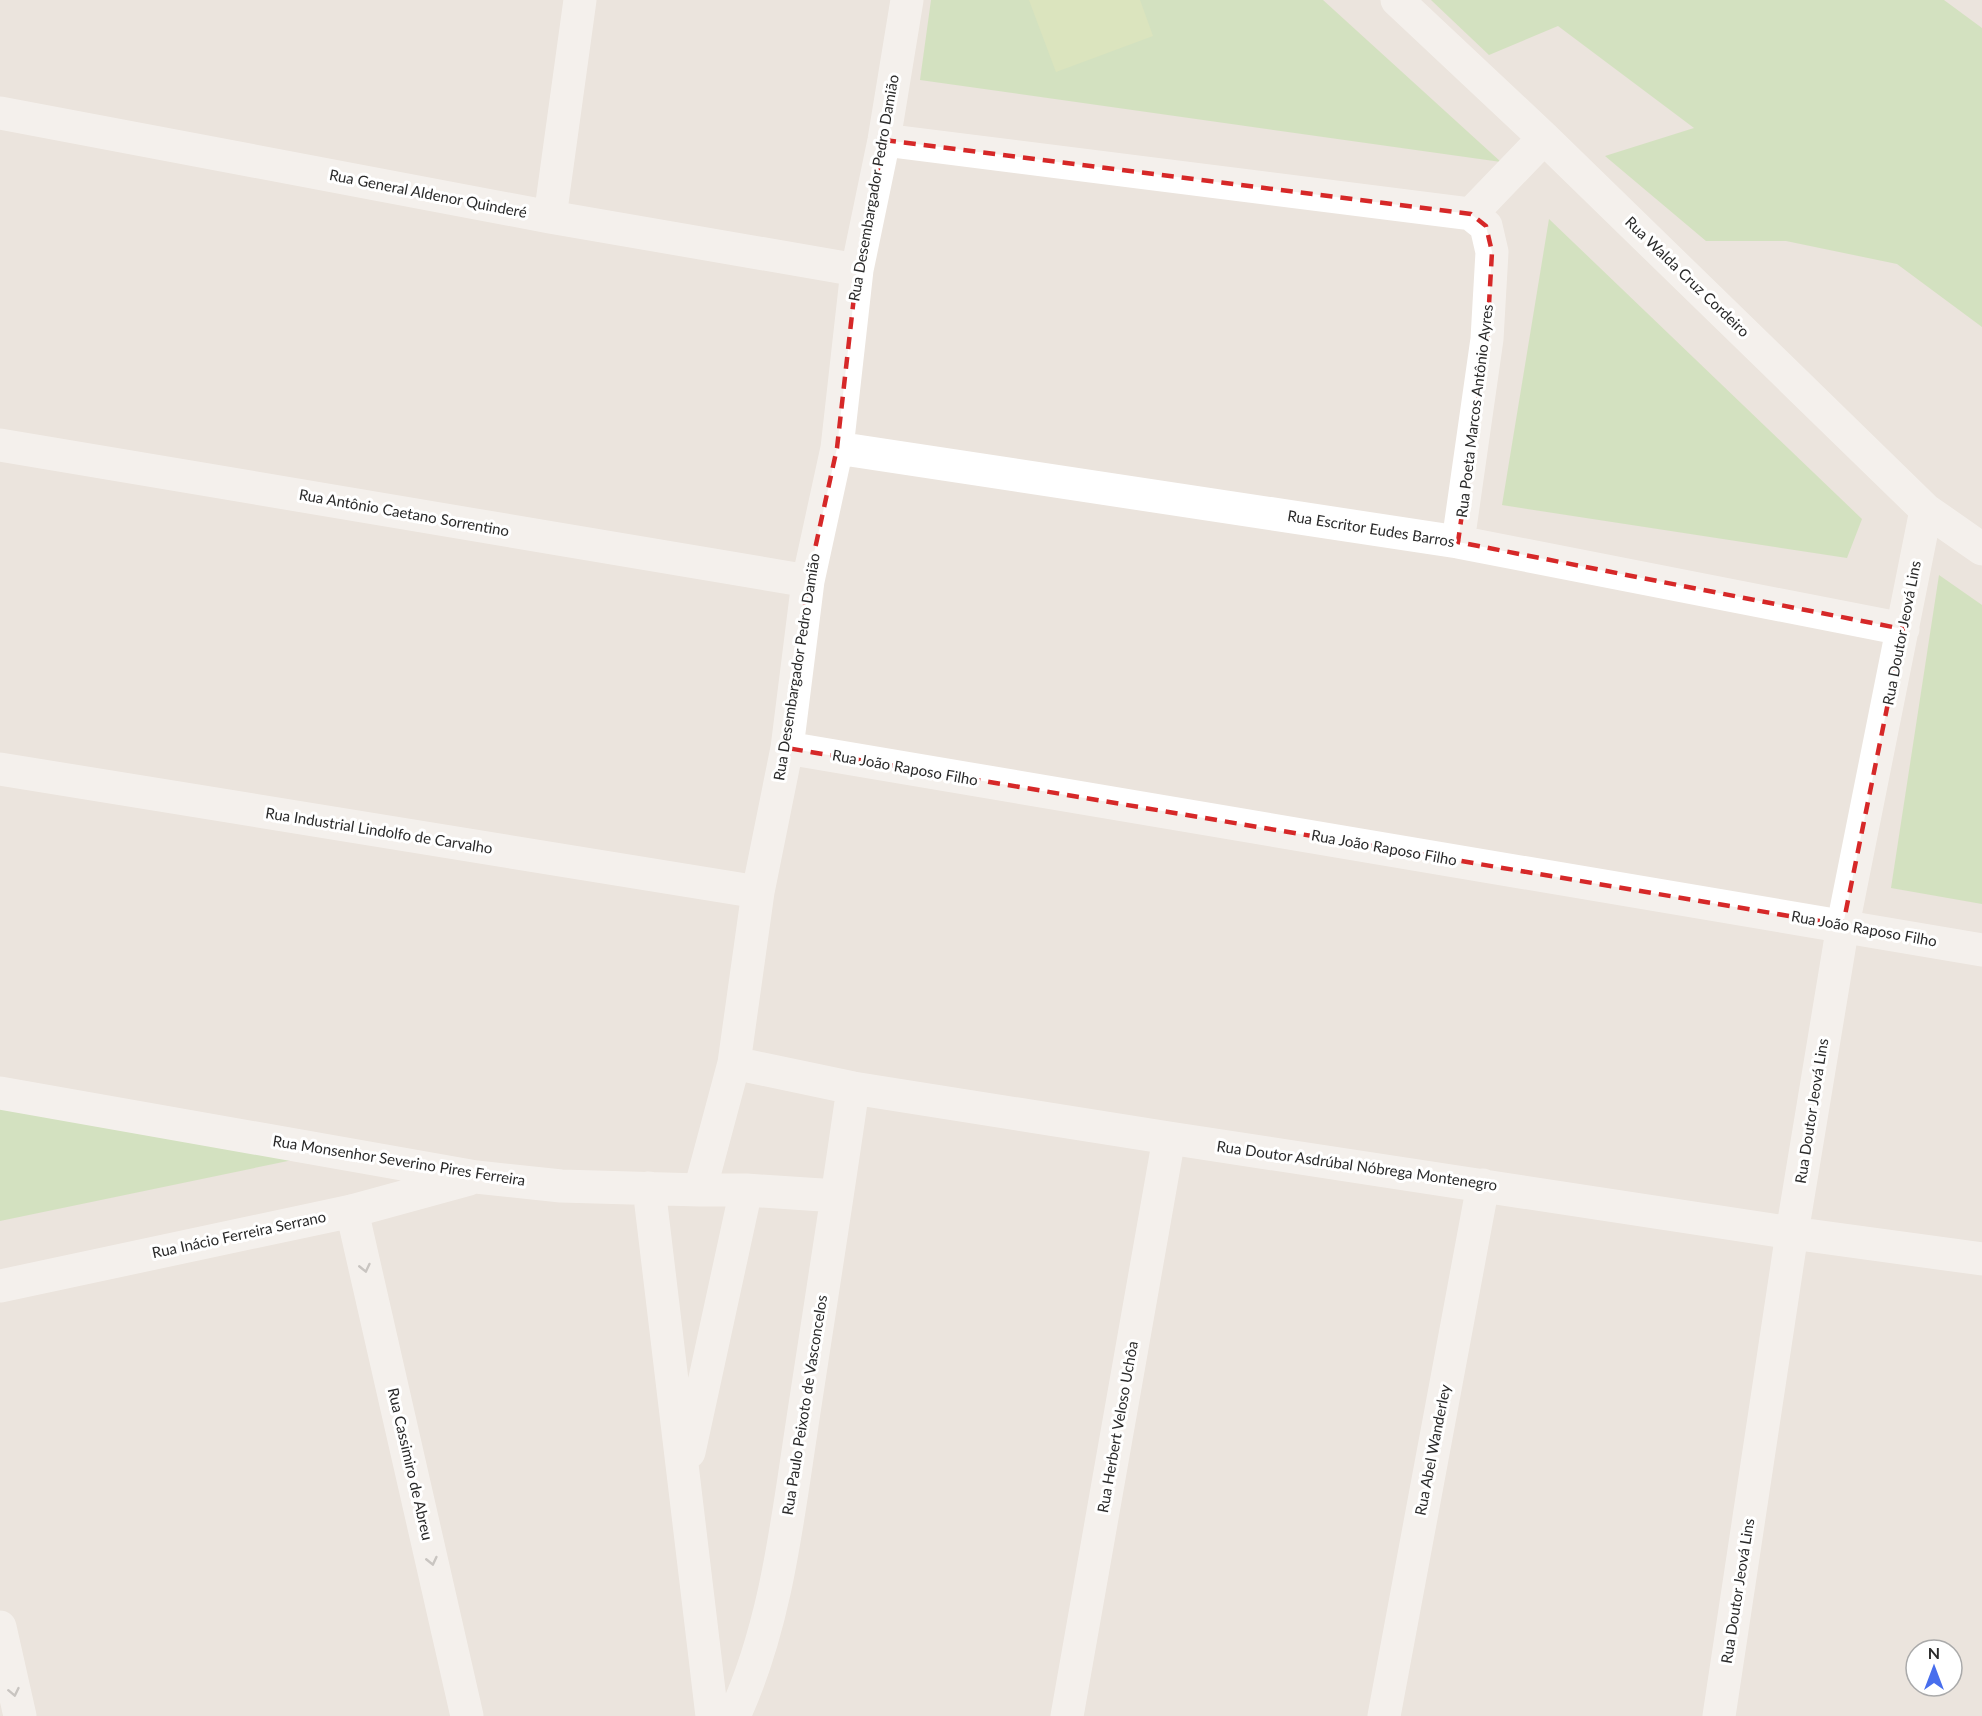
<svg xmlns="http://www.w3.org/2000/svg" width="1982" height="1716" font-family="Lato,sans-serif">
<rect width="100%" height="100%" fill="#ebe4dd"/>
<path fill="#b6de9d" d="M 931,0 L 1323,0 L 1501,162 L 920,80 Z
M 1431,0 L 1944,0 L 1982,28 L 1982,327 L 1897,264 L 1786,241 L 1706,241 L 1605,156 L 1694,128 L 1558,26 L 1489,55 Z
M 1549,219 L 1862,519 L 1847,558 L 1502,505 Z
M 1939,575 L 1982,605 L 1982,904 L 1891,888 Z
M 0,1108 L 312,1156 L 0,1221 Z"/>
<path fill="#c8e499" d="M 1029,0 L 1140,0 L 1153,36 L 1056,72 Z"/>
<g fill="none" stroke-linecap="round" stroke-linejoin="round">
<path stroke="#fff" stroke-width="33" d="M 1397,0 L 1544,138 L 1926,510 L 1982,549
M 0,113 L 550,217 L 857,270
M 884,140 L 1471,214 L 1486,226 L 1492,252 L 1487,339 L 1458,542
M 1471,214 L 1544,138
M 550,217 L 580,0
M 0,445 L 808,581
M 837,448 L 1458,542 L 1903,629
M 787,748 L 1982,950
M 0,769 L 758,892
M 734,1063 L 853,1088 L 1169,1138 L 1792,1233 L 1982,1259
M 0,1093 L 476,1177 L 561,1186 L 700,1190 L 746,1190 L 837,1196
M 649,1188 L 712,1716
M 700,1190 L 734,1063 L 758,892 L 787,748 L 808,581 L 837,448 L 857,270 L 884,140 L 907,0
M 352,1211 L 469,1179
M 689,1452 L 746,1190
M 0,1627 L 20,1716
M 734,1716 C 776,1625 787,1523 802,1425 C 819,1313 837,1201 853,1088
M 1067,1716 L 1169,1138
M 1384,1716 L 1483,1185
M 1719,1716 L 1792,1233 L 1843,925 L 1926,510"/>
<path stroke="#fff" stroke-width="33" d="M 0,1286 L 352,1211 L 467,1716"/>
</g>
<defs><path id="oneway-chevron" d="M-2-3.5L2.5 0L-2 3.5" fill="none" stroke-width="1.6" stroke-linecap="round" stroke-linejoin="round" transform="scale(1.5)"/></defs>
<g stroke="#9f9f9f">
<use href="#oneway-chevron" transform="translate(365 1268) rotate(77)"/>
<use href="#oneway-chevron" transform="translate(432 1561) rotate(77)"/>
<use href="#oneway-chevron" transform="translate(14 1692) rotate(78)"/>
</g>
<path d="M0 0H1982V1716H0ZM 884,140 L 1471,214 L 1486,226 L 1492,252 L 1487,339 L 1458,542 L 1903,629 L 1843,925 L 787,748 L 808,581 L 837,448 L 857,270 Z" fill="#ebe4dd" fill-opacity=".55" fill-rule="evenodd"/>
<path fill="none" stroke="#d62828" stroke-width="4.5" stroke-dasharray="12 8" stroke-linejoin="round" d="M 884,140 L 1471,214 L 1486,226 L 1492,252 L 1487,339 L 1458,542 L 1903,629 L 1843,925 L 787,748 L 808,581 L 837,448 L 857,270 Z"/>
<g text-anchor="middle" stroke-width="6" stroke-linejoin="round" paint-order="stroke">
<g font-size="15" fill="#2a2a2a" stroke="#fff">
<text transform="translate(874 188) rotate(-80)" y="5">Rua Desembargador Pedro Damião</text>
<text transform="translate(428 194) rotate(11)" y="5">Rua General Aldenor Quinderé</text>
<text transform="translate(1687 277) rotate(44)" y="5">Rua Walda Cruz Cordeiro</text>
<text transform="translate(1475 411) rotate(-83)" y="5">Rua Poeta Marcos Antônio Ayres</text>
<text transform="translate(404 513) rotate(10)" y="5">Rua Antônio Caetano Sorrentino</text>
<text transform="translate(1371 529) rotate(9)" y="5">Rua Escritor Eudes Barros</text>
<text transform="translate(1902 633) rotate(-79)" y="5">Rua Doutor Jeová Lins</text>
<text transform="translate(797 667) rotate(-81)" y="5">Rua Desembargador Pedro Damião</text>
<text transform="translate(905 768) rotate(10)" y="5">Rua João Raposo Filho</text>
<text transform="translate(379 831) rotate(9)" y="5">Rua Industrial Lindolfo de Carvalho</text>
<text transform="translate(1384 848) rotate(10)" y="5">Rua João Raposo Filho</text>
<text transform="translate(1864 929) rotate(10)" y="5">Rua João Raposo Filho</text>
<text transform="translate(1812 1111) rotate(-81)" y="5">Rua Doutor Jeová Lins</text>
<text transform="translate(399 1161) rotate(9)" y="5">Rua Monsenhor Severino Pires Ferreira</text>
<text transform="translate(1357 1166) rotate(8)" y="5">Rua Doutor Asdrúbal Nóbrega Montenegro</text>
<text transform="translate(239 1235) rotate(-12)" y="5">Rua Inácio Ferreira Serrano</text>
<text transform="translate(805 1405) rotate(-81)" y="5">Rua Paulo Peixoto de Vasconcelos</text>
<text transform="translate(1118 1427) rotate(-80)" y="5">Rua Herbert Veloso Uchôa</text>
<text transform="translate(1433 1450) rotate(-79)" y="5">Rua Abel Wanderley</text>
<text transform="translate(410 1464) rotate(77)" y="5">Rua Cassimiro de Abreu</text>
<text transform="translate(1738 1591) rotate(-81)" y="5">Rua Doutor Jeová Lins</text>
</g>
</g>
<g transform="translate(1934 1668)"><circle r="28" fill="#ffffff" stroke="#aaaaaa" stroke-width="1.5"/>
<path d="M0-4.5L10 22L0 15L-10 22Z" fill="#486eed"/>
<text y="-9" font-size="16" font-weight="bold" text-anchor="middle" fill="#2a2a2a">N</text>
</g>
</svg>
